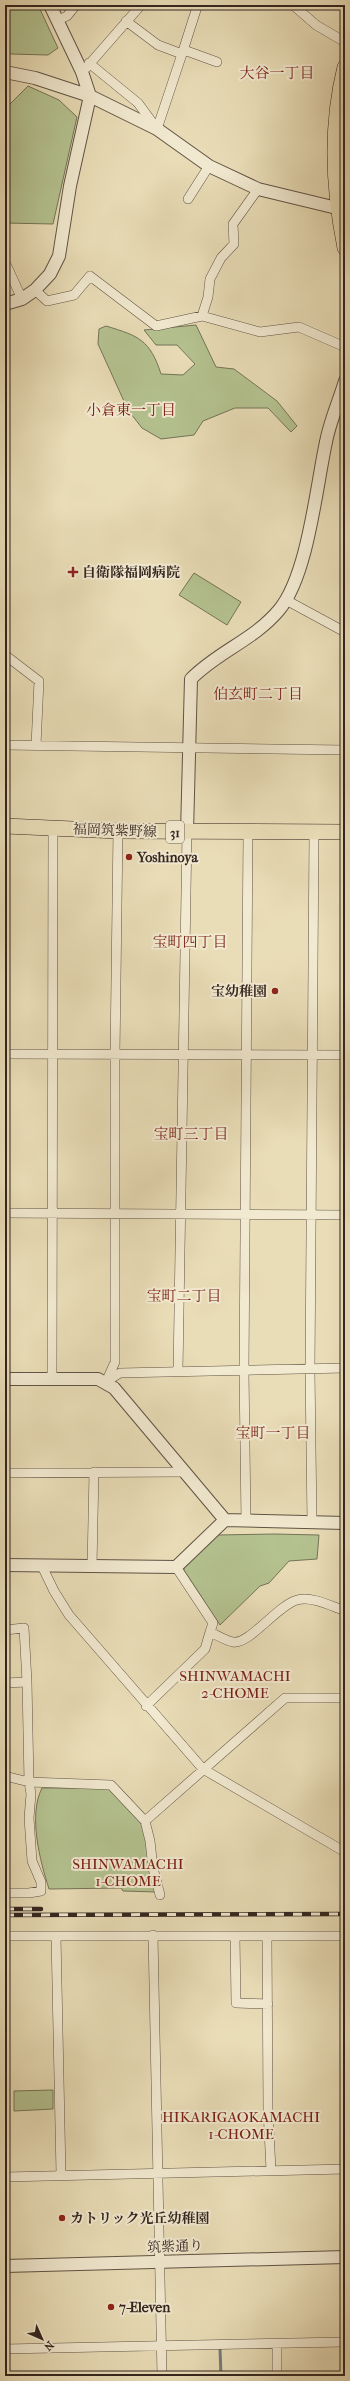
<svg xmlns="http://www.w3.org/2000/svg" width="350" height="2381" font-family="'IM FELL French Canon','Noto Serif JP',serif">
<rect width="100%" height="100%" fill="#e9ddb7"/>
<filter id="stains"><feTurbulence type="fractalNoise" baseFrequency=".005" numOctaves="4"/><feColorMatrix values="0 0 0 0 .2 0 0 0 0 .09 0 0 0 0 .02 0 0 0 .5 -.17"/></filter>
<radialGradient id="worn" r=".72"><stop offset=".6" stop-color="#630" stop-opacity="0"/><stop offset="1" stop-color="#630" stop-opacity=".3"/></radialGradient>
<path fill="#b4c290" stroke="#747458" d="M 5,5 L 38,5 L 58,48 L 48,55 L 11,54 L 5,49 Z
M 28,86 L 59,100 L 77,117 L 53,224 L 5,223 L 5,109 Z
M 196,325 L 216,367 L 234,369 L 277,401 L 297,426 L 291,432 L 268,408 L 235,408 L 203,421 L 194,435 L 161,439 L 142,428 L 128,410 L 98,344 L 99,329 L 106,326 C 139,336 150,340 161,374 L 183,375 L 195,364 L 177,345 L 156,345 L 144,330 Z
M 194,573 L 241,602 L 227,625 L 179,595 Z
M 274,1534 L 319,1535 L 317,1559 L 289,1561 L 269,1583 L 260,1586 L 220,1625 L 184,1570 L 184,1566 L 218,1535 Z
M 42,1788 L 109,1788 L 139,1819 L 147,1837 L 156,1892 L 123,1891 L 121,1888 L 49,1889 C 40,1861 28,1815 42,1788 Z
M 53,2090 L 53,2109 L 14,2111 L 14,2091 Z"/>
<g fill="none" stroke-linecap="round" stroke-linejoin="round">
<path stroke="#717e7a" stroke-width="3" d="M 220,2349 L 221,2376"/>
<defs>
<path id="minor" d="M 293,5 L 316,25 L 345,42
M 58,20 L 67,16 L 76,5
M 184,50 L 217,62
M 182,54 L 197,7
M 89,63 L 138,103 L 157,129 L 182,54 L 158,45 L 126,21
M 86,68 L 141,5
M 188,199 L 209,166
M 5,262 L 22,299
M 35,290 L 47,301 L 74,295 L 90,276 L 156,326 L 202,316 L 260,332 L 299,327 L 345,347
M 202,316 L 208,297 L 210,279 L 221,258 L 234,244 L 233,224 L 258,189
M 286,600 L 345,632
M 5,655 L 39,681 L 36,745
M 5,745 L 345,750
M 5,1054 L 345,1055
M 5,1213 L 345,1215
M 178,1371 L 187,832
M 52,1379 L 53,828
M 107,1381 L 120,1373 L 345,1368
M 106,1382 L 115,1362 L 115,1054 L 118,831
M 5,1473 L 184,1472
M 246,1521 L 244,1371 L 248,833
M 312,1523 L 310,1370 L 314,833
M 42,1566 L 54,1591 L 69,1615 L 203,1769 L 345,1852
M 92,1566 L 94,1472
M 176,1567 L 213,1623 L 210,1632
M 5,1630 L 24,1628 L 27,1682 L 5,1683
M 146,1706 L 205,1649 L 210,1632 C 217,1635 226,1641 233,1642 C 249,1645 278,1605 297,1600 C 312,1596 331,1606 345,1611
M 5,1776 L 29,1782 L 111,1785 L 145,1821 L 150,1841 L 153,1868 L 160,1895
M 145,1821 L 285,1698 L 345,1698
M 5,1893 L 29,1893 L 41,1891 L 41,1882 L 32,1861 L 29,1818 L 31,1794 L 29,1782 L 27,1682
M 153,1935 L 162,2376
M 5,1936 L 345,1936
M 56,1936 L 61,2174
M 235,1936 L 236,2003 L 268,2004
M 267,1936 L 268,2110 L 271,2170
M 5,2177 L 345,2169
M 277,2344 L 277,2376
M 5,2349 L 345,2342"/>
<path id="tertiary" d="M 5,72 L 35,78 L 90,96 L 157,129 L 209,166 L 258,189 L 345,210
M 5,304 L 22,299 L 35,290 L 50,274 L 59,256 L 70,186 L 90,96 L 82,72 L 50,5
M 187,832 L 191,679 C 217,652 254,640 279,610 C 308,575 316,488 326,442 C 330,421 339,401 345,381
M 5,1379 L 98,1379 L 114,1388 L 225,1520
M 5,1565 L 176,1567 L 225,1520 L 345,1523
M 5,2266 L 345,2257"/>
<path id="primary" d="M 345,67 C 330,127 333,188 345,248
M 5,826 L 118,831 L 345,832"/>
</defs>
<use href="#minor" stroke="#605345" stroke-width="10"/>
<use href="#tertiary" stroke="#605345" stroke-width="14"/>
<use href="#primary" stroke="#33251f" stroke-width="16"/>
<use href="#minor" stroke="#f1e9d0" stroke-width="9"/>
<use href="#tertiary" stroke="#f1e9d0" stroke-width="12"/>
<use href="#primary" stroke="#e9ddb7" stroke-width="15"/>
<defs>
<path id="rail" d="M 5,1909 L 41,1909
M 5,1915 L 345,1914"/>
</defs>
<use href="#rail" stroke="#33251f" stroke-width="4.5"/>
<use href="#rail" stroke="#f1e9d0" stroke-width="3" stroke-dasharray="9" stroke-linecap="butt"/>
</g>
<g fill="#8f2418" stroke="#f1e9d0" stroke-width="1.5">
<path d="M71 566h4v4h4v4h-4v4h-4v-4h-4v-4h4z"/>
<circle cx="129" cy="857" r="4"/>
<circle cx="275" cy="991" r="4"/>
<circle cx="62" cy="2218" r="4"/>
<circle cx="111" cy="2307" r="4"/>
</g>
<g text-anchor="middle" stroke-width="4" stroke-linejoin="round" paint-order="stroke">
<rect fill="#f1e9d0" stroke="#6c6054" stroke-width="1" x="166" y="821" width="18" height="22" rx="3"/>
<g font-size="13" font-weight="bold" fill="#33251f">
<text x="175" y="837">31</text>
</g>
<g font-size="14" font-weight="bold" fill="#33251f" stroke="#f1e9d0" text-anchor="start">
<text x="82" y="577">自衛隊福岡病院</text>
<text x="137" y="862">Yoshinoya</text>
<text x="267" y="996" text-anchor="end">宝幼稚園</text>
<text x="70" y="2223">カトリック光丘幼稚園</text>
<text x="119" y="2312">7-Eleven</text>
</g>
<g font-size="14" fill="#33251f" stroke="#f1e9d0">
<text transform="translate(115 830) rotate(2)" y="5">福岡筑紫野線</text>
<text transform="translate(175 2246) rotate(-2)" y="5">筑紫通り</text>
</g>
<g font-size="15" fill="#7a1f14" stroke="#f1e9d0">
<text x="277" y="78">大谷一丁目</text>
<text x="131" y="415">小倉東一丁目</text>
<text x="258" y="699">伯玄町二丁目</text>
<text x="190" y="947">宝町四丁目</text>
<text x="191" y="1139">宝町三丁目</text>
<text x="184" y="1301">宝町二丁目</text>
<text x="273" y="1438">宝町一丁目</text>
<text x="235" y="1681">SHINWAMACHI<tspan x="235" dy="17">2-CHOME</tspan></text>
<text x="128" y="1869">SHINWAMACHI<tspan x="128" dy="17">1-CHOME</tspan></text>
<text x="241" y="2122">HIKARIGAOKAMACHI<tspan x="241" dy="17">1-CHOME</tspan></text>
</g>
</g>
<rect width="350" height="2381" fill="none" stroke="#e9ddb7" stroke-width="20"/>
<rect x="6" y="6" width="338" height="2369" fill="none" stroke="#33251f" stroke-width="2"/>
<rect x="10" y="10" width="330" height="2361" fill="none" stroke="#33251f"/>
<g transform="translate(42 2339) rotate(135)" stroke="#f1e9d0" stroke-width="3" paint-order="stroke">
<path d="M0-3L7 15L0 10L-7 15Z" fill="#33251f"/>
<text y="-6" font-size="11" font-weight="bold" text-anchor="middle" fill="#33251f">N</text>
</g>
<rect width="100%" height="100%" filter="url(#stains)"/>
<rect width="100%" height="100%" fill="url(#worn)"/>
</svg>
